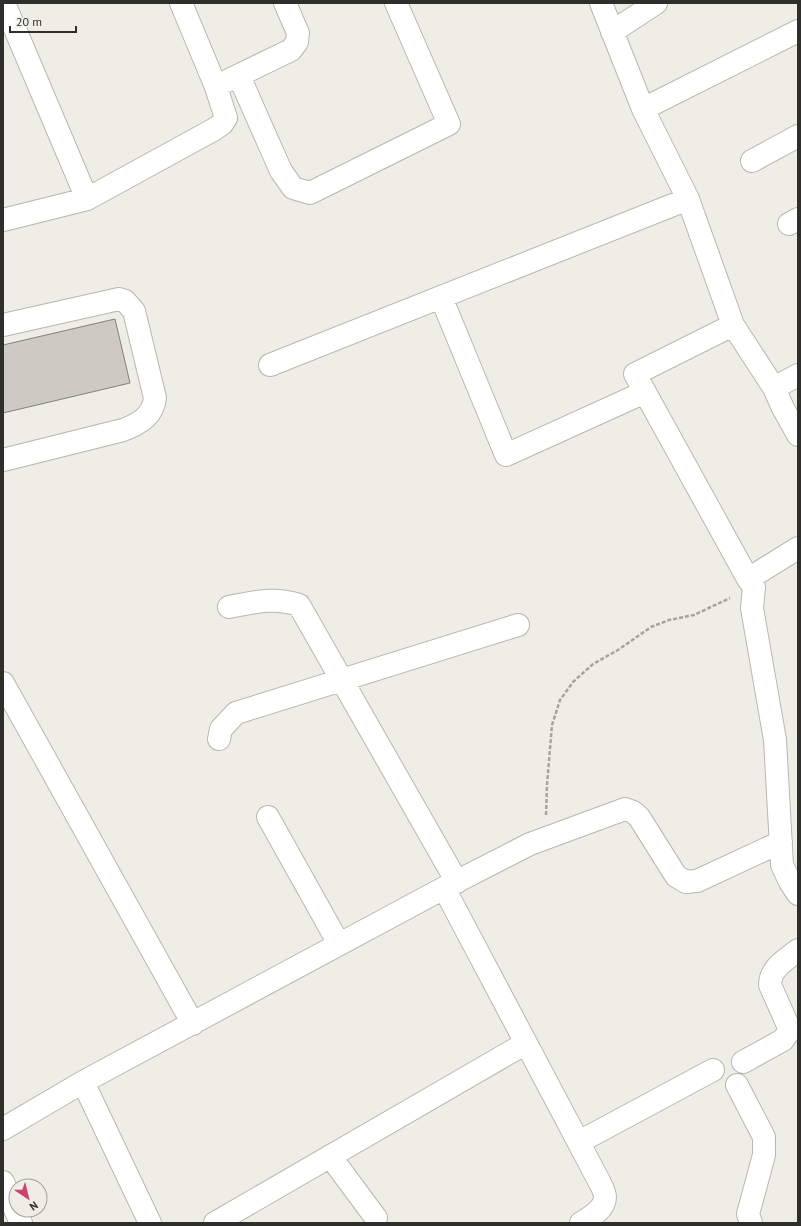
<svg xmlns="http://www.w3.org/2000/svg" width="801" height="1226" font-family="'PT Sans',sans-serif">
<rect width="100%" height="100%" fill="#eeeee6"/>
<path fill="#cecac3" stroke="#84817a" d="M 115,319 L 130,383 L 3,413 L 3,345 Z"/>
<g fill="none" stroke-linecap="round" stroke-linejoin="round">
<defs>
<path id="minor" d="M 4,3 L 87,199
M 601,3 L 643,109 L 688,199 L 733,325 L 774,388 L 783,408 L 798,435
M 612,32 L 656,3
M 239,76 L 281,171 L 293,188 L 310,193 L 449,124 L 396,3
M 227,81 L 291,50 L 297,42 L 298,33 L 285,3
M 643,109 L 798,31
M 752,161 L 798,136
M 3,220 L 87,199 L 213,130 L 222,124 L 226,118 L 216,87 L 181,3
M 789,224 L 798,219
M 441,297 L 506,455 L 645,392
M 3,325 L 119,299 L 125,301 L 134,311 L 155,398 C 153,416 139,424 123,430 L 3,460
M 733,325 L 635,374 L 748,579
M 270,365 L 688,199
M 774,388 L 798,375
M 798,548 L 748,579 L 754,587 L 752,608 L 775,740 L 782,865 L 790,882 L 798,894
M 229,607 C 253,602 275,597 299,605 L 457,882
M 3,683 L 193,1024
M 219,739 L 221,729 L 236,713 L 518,625
M 268,817 L 339,944
M 444,888 L 599,1181 C 601,1185 605,1192 605,1197 C 605,1209 591,1217 581,1223
M 743,1062 L 783,1040 L 790,1030 L 770,985 C 770,968 786,960 798,950
M 83,1082 L 150,1223
M 737,1085 L 764,1137 L 764,1155 L 748,1214 L 751,1223
M 3,1129 L 83,1082 L 444,888 L 530,844 L 625,809 L 633,812 L 639,817 L 676,876 L 686,882 L 697,881 L 781,842
M 579,1142 L 713,1070
M 330,1156 L 376,1218
M 3,1182 L 21,1223
M 215,1223 L 526,1043"/>
</defs>
<use href="#minor" stroke="#b7b7b0" stroke-width="24"/>
<path stroke="#a5a59f" stroke-width="2.5" stroke-dasharray="4 2" stroke-linecap="butt" d="M 546,815 L 547,785 L 552,725 L 560,700 L 573,682 L 593,664 L 618,650 L 651,627 L 669,620 L 694,615 L 730,598"/>
<use href="#minor" stroke="#fff" stroke-width="22"/>
</g>
<rect width="801" height="1226" fill="none" stroke="#2e2e2b" stroke-width="8"/>
<g transform="translate(28 1198) rotate(145)"><circle r="19" fill="#eeeee6" stroke="#a1a19b"/>
<path d="M0-3L7 15L0 10L-7 15Z" fill="#cf416e"/>
<text y="-6" font-size="11" font-weight="bold" text-anchor="middle" fill="#2e2e2b">N</text>
</g>
<path d="M10 26v6h66v-6" fill="none" stroke="#2e2e2b" stroke-width="2"/>
<text x="16" y="26" font-size="12" fill="#2e2e2b" stroke="#eeeee6" stroke-width="3" paint-order="stroke">20 m</text>
</svg>
